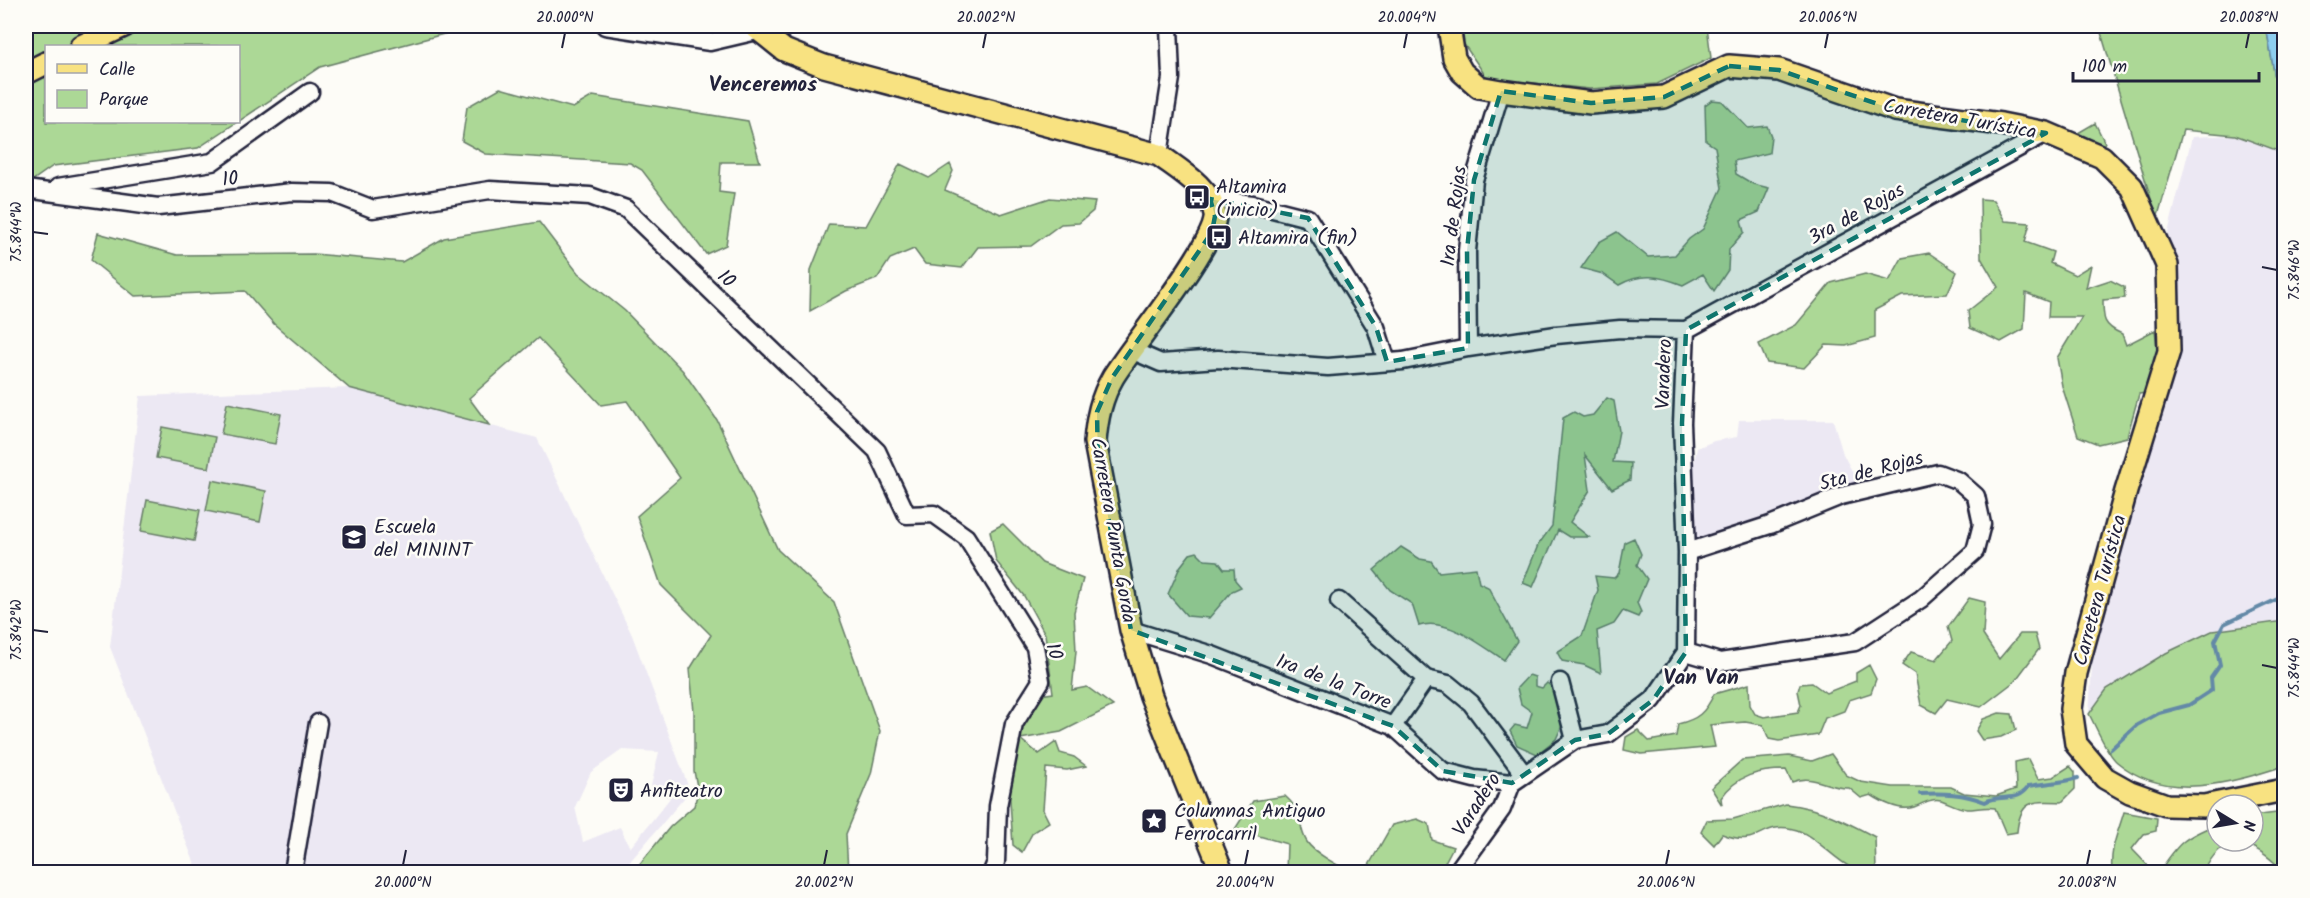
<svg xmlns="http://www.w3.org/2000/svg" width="2310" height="898" font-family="Kalam,sans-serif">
<rect width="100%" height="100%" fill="#fdfcf7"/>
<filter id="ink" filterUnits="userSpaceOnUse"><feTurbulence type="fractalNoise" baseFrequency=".0167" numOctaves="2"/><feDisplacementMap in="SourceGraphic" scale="12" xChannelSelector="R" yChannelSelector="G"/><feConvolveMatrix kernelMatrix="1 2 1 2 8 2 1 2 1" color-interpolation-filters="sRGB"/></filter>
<g filter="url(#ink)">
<path fill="#ece8f3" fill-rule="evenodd" d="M 2235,135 L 2284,153 L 2284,621 L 2212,631 L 2166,653 L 2107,689 L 2089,714 L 2093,649 L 2114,555 L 2160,425 L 2179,348 L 2165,245 L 2192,137 Z
M 349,388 L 537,438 L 632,635 L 690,791 L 621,872 L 198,872 L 110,647 L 140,396 ZM 622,750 L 659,752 L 650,790 L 670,798 L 630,848 L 620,827 L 583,842 L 575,807 L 591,772 Z
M 1739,420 L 1833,420 L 1843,454 L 1860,486 L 1696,540 L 1693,467 L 1697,448 L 1714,441 L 1737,437 Z"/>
<path fill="#acd896" stroke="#677d68" stroke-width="1.5" d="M 26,26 L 474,26 L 320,67 L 239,121 L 238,46 L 46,46 L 46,122 L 237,122 L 198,148 L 53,166 L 26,185 Z
M 1462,26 L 1707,26 L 1711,58 L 1657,84 L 1590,89 L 1487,78 L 1463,43 Z
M 2099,26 L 2266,26 L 2284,130 L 2284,153 L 2235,135 L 2183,130 L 2157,219 Z
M 500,88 L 573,108 L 593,96 L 748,121 L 760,162 L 721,162 L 719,192 L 734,194 L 726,245 L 706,254 L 642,170 L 630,163 L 486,154 L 462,141 L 467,107 Z
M 1712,100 L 1722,101 L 1748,128 L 1767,126 L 1771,136 L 1769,153 L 1734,161 L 1736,174 L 1753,184 L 1769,188 L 1759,212 L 1741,220 L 1744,232 L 1729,249 L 1728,270 L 1714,291 L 1703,274 L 1683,285 C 1660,276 1642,272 1619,285 L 1603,274 L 1581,268 L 1599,242 L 1617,232 L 1648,257 L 1675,255 L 1689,239 L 1703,229 L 1722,188 L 1715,147 L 1706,141 L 1705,105 Z
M 2095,123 L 2105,143 L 2104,146 L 2078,133 Z
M 900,164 L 929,178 L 950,164 L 953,171 L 945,190 L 1001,214 L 1050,198 L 1095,202 L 1093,211 L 1079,223 L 1061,224 L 1031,246 L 978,247 L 962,268 L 925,264 L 914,249 L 890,259 L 877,279 L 846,291 L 810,311 L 811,270 L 829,224 L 866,226 Z
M 1980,199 L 1993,200 L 2005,221 L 2030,223 L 2025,242 L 2053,252 L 2050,263 L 2075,275 L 2091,265 L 2086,288 L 2110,280 L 2124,287 L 2125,298 L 2103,300 C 2103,319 2103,326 2122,334 L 2126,345 L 2155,330 L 2158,357 L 2150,377 L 2147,393 L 2139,394 L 2127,437 L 2098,444 L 2078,436 L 2062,386 L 2057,358 L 2082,317 L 2048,317 L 2049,302 L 2026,293 L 2024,329 L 2001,342 L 1970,328 L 1968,311 L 1998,287 L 1981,258 Z
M 539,222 L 578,273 L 625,311 L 683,371 L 717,420 L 778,550 L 834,602 L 880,731 L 871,774 L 846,834 L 848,872 L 633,872 L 670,827 L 694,806 L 698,792 L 694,771 L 694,712 L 690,669 L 711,635 L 661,585 L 637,516 L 680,478 L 627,401 L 601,405 L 538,338 L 469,398 L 489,425 L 349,388 L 274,324 L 245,291 L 135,296 L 91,260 L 98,233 L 177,255 L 314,254 L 402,262 L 444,238 Z
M 1929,253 L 1957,272 L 1947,294 L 1902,296 L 1875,310 L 1875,338 L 1846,346 L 1826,345 L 1804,368 L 1767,363 L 1759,344 L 1796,325 L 1831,283 L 1865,274 L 1889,281 L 1902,258 Z
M 1607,398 L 1614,401 L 1619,431 L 1613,462 L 1631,463 L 1630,480 L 1612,489 L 1585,455 L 1590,490 L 1570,522 L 1589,537 L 1569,537 L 1558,530 L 1533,587 L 1523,583 L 1538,545 L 1552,526 L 1563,418 L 1574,412 L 1583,417 L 1593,415 Z
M 227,403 L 281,414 L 275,444 L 221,434 Z
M 162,427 L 215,437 L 209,468 L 156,458 Z
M 212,480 L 266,491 L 260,522 L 206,511 Z
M 147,500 L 200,510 L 194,541 L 141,531 Z
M 1003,524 L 1042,563 L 1083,579 L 1074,612 L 1076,651 L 1072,690 L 1087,687 L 1113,706 L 1061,732 L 1020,739 L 1039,754 L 1056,742 L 1060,753 L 1074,757 L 1086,766 L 1067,770 L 1046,768 L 1043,810 L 1049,822 L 1033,832 L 1022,852 L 1013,845 L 1009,786 L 1013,741 L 1040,695 L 1053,693 L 1045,634 L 1024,596 L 996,561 L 990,531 Z
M 1634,538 L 1641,554 L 1637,565 L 1647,579 L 1637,603 L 1641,612 L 1638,617 L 1623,611 L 1614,624 L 1597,631 L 1601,673 L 1584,665 L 1562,661 L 1557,652 L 1582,636 L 1598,590 L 1595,576 L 1614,578 L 1619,573 L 1625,542 Z
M 1401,547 L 1420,559 L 1431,561 L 1439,572 L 1476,568 L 1479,583 L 1488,587 L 1517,641 L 1504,660 C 1481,645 1447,617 1419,626 L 1412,604 L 1390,590 L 1374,570 Z
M 1197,552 L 1205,560 L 1218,561 L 1224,569 L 1234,569 L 1235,580 L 1241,587 L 1232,591 L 1209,618 L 1187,616 L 1168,594 L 1180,567 L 1190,554 Z
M 1969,598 L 1985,602 L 1983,635 L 1999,659 L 2020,634 L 2035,634 L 2039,649 L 2015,681 L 1981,707 L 1947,699 L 1936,713 L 1921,705 L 1915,674 L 1902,665 L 1911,652 L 1936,660 L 1952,641 L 1948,627 Z
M 2284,621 L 2284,766 C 2231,783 2166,803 2117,762 C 2107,754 2096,727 2089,714 L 2107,689 L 2166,653 L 2212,631 Z
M 1869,665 L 1876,679 L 1871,693 L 1849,700 L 1844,711 L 1825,718 L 1818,735 L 1779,741 L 1769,739 L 1763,725 L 1745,722 L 1710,725 L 1715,747 L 1641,754 L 1624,750 L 1626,737 L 1638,730 L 1649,741 L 1676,736 L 1678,724 C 1698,719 1705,713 1714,694 L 1749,684 L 1750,705 L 1755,714 L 1764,717 L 1798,712 L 1801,705 L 1798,691 L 1800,684 L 1812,683 L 1826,693 L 1856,681 L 1856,673 Z
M 1529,675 L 1535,677 L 1535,686 L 1542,688 L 1547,683 L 1554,689 L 1564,721 L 1556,739 L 1537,754 L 1517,745 L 1510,731 L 1515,725 L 1527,728 L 1532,712 L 1521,704 L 1517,688 Z
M 1999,713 L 2012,714 L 2016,730 L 2001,737 L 1982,740 L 1976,731 L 1983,719 Z
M 1831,754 L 1846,775 L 1861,782 L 1893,787 L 1951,787 L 1964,793 L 1996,796 L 2016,789 L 2015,762 L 2028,759 L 2038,779 L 2053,777 L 2070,766 L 2075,772 L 2075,789 L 2062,802 C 2033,801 2020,799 2017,832 L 2006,834 L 1995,808 C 1985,806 1977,809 1967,809 C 1957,808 1950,803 1941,800 C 1931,798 1922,804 1914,807 C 1900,812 1882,802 1871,795 L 1861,798 L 1849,788 C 1828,789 1813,773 1792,782 L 1786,770 C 1759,770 1737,775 1721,798 L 1722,805 L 1711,788 L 1742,760 L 1789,756 L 1812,761 Z
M 1285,796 C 1308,817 1295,822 1307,842 C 1313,852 1342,869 1354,872 L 1286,872 L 1287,844 L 1235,829 L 1253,801 Z
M 1786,804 C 1820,808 1845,821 1875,837 L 1876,870 C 1869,870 1859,871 1852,868 C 1833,859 1813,833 1793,829 C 1759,821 1762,849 1722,834 L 1714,845 L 1701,832 L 1707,820 L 1733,819 Z
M 2124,812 L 2157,818 L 2156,831 L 2144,834 L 2132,849 L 2154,872 L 2112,872 C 2110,847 2117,836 2124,812 Z
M 2284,812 L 2284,856 L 2277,865 C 2248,838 2222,832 2204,872 L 2159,872 C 2179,842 2183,838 2217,824 L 2217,841 L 2253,841 L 2253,816 Z
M 1417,819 L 1429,824 L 1432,840 L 1453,847 L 1443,866 L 1430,872 L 1355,872 L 1369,865 L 1392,825 Z"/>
<path fill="#8eceef" stroke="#6389a7" stroke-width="1.5" d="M 2266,26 L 2284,26 L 2284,130 Z"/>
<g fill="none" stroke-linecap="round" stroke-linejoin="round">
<path stroke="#6389a7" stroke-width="4" d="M 2111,749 L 2137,725 L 2159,713 L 2189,705 L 2212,690 L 2211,678 L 2220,665 L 2215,641 L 2224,624 L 2284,596
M 1920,794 C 1943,793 1963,793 1985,802 C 2001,793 2018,804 2029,786 C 2046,783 2062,783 2078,778"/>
<defs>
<path id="minor" d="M 605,26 L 710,42 L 757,31
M 1159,155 L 1171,78 L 1169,26
M 58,187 L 212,162 L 310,92
M 26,189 L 158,207 L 292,192 L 332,193 L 373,209 L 490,190 L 590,196 L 626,209 L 877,451 L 907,515 L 934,514 L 966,537 L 1035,647 L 1041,681 L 1014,724 L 998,806 L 996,862 L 992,872
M 1210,199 L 1253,204 L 1308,218 L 1376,327 L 1387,362
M 1468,348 L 1467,251 L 1474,180 L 1501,91
M 1131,350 L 1161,363 L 1218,359 L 1328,367 L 1403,361 L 1468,348 L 1556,335 L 1620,329 L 1686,330 L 2046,133
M 1339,601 L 1426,679 L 1448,684 L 1471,703 L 1524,774
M 1131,630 L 1212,655 L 1393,726 L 1443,771 L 1474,779 L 1512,783
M 1686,652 L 1720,662 L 1855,642 L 1921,599 L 1975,551 L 1982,524 L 1976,496 L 1959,481 L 1938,473 L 1841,496 L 1770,525 L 1687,552
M 1560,682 L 1575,740
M 1393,726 L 1426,679
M 1458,870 L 1502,809 L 1512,783 L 1575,740 L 1608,734 L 1653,700 L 1686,652 L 1687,552 L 1682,423 L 1686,330
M 293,872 L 318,723"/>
<path id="major" d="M 754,26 L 784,50 L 824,66 L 1159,155 C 1179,170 1211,188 1215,214 C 1219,241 1131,347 1113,377 C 1101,398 1097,418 1095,442 L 1131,630 L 1151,696 L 1222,872
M 1449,26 L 1454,58 L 1462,72 L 1479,87 L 1501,91 L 1591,103 L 1664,97 L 1729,66 L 1779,70 L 1895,110 L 2001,124 L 2046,133 L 2102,157 L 2132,187 L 2167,265 L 2169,351 L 2126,491 L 2076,673 L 2071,709 L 2076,744 L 2105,778 L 2130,792 L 2166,805 L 2204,806 L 2284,790
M 81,46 L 124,26
M 26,73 L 46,63"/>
</defs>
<use href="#minor" stroke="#22223b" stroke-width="21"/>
<use href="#major" stroke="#22223b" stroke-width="26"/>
<use href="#minor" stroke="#fdfcf7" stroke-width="16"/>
<use href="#major" stroke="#f8e281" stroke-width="21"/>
</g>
</g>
<path fill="#0f766e" fill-opacity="0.2" stroke="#0f766e" stroke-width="4.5" stroke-dasharray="12 8" stroke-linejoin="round" d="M 1729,66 L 1779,70 L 1895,110 L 2046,133 L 1686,330 L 1682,423 L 1686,652 L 1653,700 L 1608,734 L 1575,740 L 1512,783 L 1443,771 L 1393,726 L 1131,630 L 1098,467 L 1097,412 L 1112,378 L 1212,232 L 1215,216 L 1210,199 L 1308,218 L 1376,327 L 1387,362 L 1468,348 L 1467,251 L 1474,180 L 1501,91 L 1591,103 L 1664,97 Z"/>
<path fill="none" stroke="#22223b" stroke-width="2" d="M 562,48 L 565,33M 983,48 L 986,33M 1404,48 L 1407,33M 1825,48 L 1828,33M 2246,48 L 2249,33M 33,232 L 48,234M 2262,267 L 2277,270M 33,630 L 48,632M 2262,665 L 2277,668M 403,865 L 406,850M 824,865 L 827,850M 1245,865 L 1248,850M 1666,865 L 1669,850M 2087,865 L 2090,850"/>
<defs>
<symbol id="bus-square" viewBox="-11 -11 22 22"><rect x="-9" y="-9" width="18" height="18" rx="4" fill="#22223b" stroke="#fdfcf7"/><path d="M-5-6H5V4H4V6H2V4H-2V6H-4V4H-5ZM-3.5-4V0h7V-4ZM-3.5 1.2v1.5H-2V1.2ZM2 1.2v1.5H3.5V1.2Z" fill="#fff"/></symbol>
<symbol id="university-square" viewBox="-11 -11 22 22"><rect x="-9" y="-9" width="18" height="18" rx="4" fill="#22223b" stroke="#fdfcf7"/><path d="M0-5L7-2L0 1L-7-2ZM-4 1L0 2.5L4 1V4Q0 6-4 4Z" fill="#fff"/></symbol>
<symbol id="theatre-square" viewBox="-11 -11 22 22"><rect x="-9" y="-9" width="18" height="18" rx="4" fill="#22223b" stroke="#fdfcf7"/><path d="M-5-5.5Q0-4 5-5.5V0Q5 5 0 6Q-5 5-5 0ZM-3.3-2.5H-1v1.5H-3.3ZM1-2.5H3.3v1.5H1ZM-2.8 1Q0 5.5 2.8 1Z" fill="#fff"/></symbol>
<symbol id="sight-square" viewBox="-11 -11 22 22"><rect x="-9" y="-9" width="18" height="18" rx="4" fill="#22223b" stroke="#fdfcf7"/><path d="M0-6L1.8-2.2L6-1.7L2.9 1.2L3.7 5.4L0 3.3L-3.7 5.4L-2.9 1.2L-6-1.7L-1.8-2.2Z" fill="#fff"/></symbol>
</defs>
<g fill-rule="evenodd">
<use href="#bus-square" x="1182" y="182" width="30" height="30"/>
<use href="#bus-square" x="1204" y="222" width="30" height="30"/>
<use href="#university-square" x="339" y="522" width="30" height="30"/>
<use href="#theatre-square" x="606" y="775" width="30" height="30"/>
<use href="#sight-square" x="1139" y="806" width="30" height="30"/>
</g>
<g text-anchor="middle" stroke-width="5" stroke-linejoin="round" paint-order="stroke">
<g font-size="20" fill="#22223b" stroke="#fdfcf7">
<text transform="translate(1960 118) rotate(10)" y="7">Carretera Turística</text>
<text transform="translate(230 178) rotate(-6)" y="7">10</text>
<text transform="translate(1856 213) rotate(-29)" y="7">3ra de Rojas</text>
<text transform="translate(1453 216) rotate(-83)" y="7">1ra de Rojas</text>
<text transform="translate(727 278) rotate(44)" y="7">10</text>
<text transform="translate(1663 374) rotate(-88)" y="7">Varadero</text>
<text transform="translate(1871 470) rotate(-15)" y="7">5ta de Rojas</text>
<text transform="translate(1114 530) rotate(80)" y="7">Carretera Punta Gorda</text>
<text transform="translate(2099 590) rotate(-75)" y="7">Carretera Turística</text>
<text transform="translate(1055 651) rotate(74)" y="7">10</text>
<text transform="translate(1334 681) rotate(21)" y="7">1ra de la Torre</text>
<text transform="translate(1476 804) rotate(-57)" y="7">Varadero</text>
</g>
<g font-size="20" fill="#22223b" stroke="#fdfcf7" text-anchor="start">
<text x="1216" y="193">Altamira<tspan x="1216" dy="23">(inicio)</tspan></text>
<text x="1238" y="244">Altamira (fin)</text>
<text x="374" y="533">Escuela<tspan x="374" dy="23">del MININT</tspan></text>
<text x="640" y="797">Anfiteatro</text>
<text x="1174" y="817">Columnas Antiguo<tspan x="1174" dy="23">Ferrocarril</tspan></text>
</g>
<g font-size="21" font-weight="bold" fill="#22223b" stroke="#fdfcf7">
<text x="763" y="91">Venceremos</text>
<text x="1701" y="684">Van Van</text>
</g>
</g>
<rect width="2310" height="898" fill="none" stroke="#fdfcf7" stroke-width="66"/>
<rect x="45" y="45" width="195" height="78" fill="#fdfcf7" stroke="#a5a5ac" stroke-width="1.5"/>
<rect x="57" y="64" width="30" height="9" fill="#f8e281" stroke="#a5a5ac" stroke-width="1.5"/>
<text x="99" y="75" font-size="18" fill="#22223b">Calle</text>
<rect x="57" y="90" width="30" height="18" fill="#acd896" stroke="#a5a5ac" stroke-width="1.5"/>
<text x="99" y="105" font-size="18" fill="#22223b">Parque</text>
<g transform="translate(2235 823) rotate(101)"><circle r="28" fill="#fdfcf7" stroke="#a5a5ac" stroke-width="1.5"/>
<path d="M0-4.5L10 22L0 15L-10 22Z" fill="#22223b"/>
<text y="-9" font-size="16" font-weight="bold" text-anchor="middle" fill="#22223b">N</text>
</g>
<path d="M2073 72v9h186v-9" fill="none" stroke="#22223b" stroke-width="3"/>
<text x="2082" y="72" font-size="18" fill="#22223b" stroke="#fdfcf7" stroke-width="4.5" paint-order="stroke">100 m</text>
<rect x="33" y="33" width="2244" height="832" fill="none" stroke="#22223b" stroke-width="2"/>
<g font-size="15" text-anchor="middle" fill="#22223b">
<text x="565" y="22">20.000°N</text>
<text x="986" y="22">20.002°N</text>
<text x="1407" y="22">20.004°N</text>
<text x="1828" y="22">20.006°N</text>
<text x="2249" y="22">20.008°N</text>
<text transform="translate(16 232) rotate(-90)" y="5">75.844°W</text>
<text transform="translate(2294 270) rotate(-90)" y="5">75.846°W</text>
<text transform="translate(16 630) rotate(-90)" y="5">75.842°W</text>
<text transform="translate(2294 668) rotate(-90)" y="5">75.844°W</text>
<text x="403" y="887">20.000°N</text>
<text x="824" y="887">20.002°N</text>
<text x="1245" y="887">20.004°N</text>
<text x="1666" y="887">20.006°N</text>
<text x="2087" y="887">20.008°N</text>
</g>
</svg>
